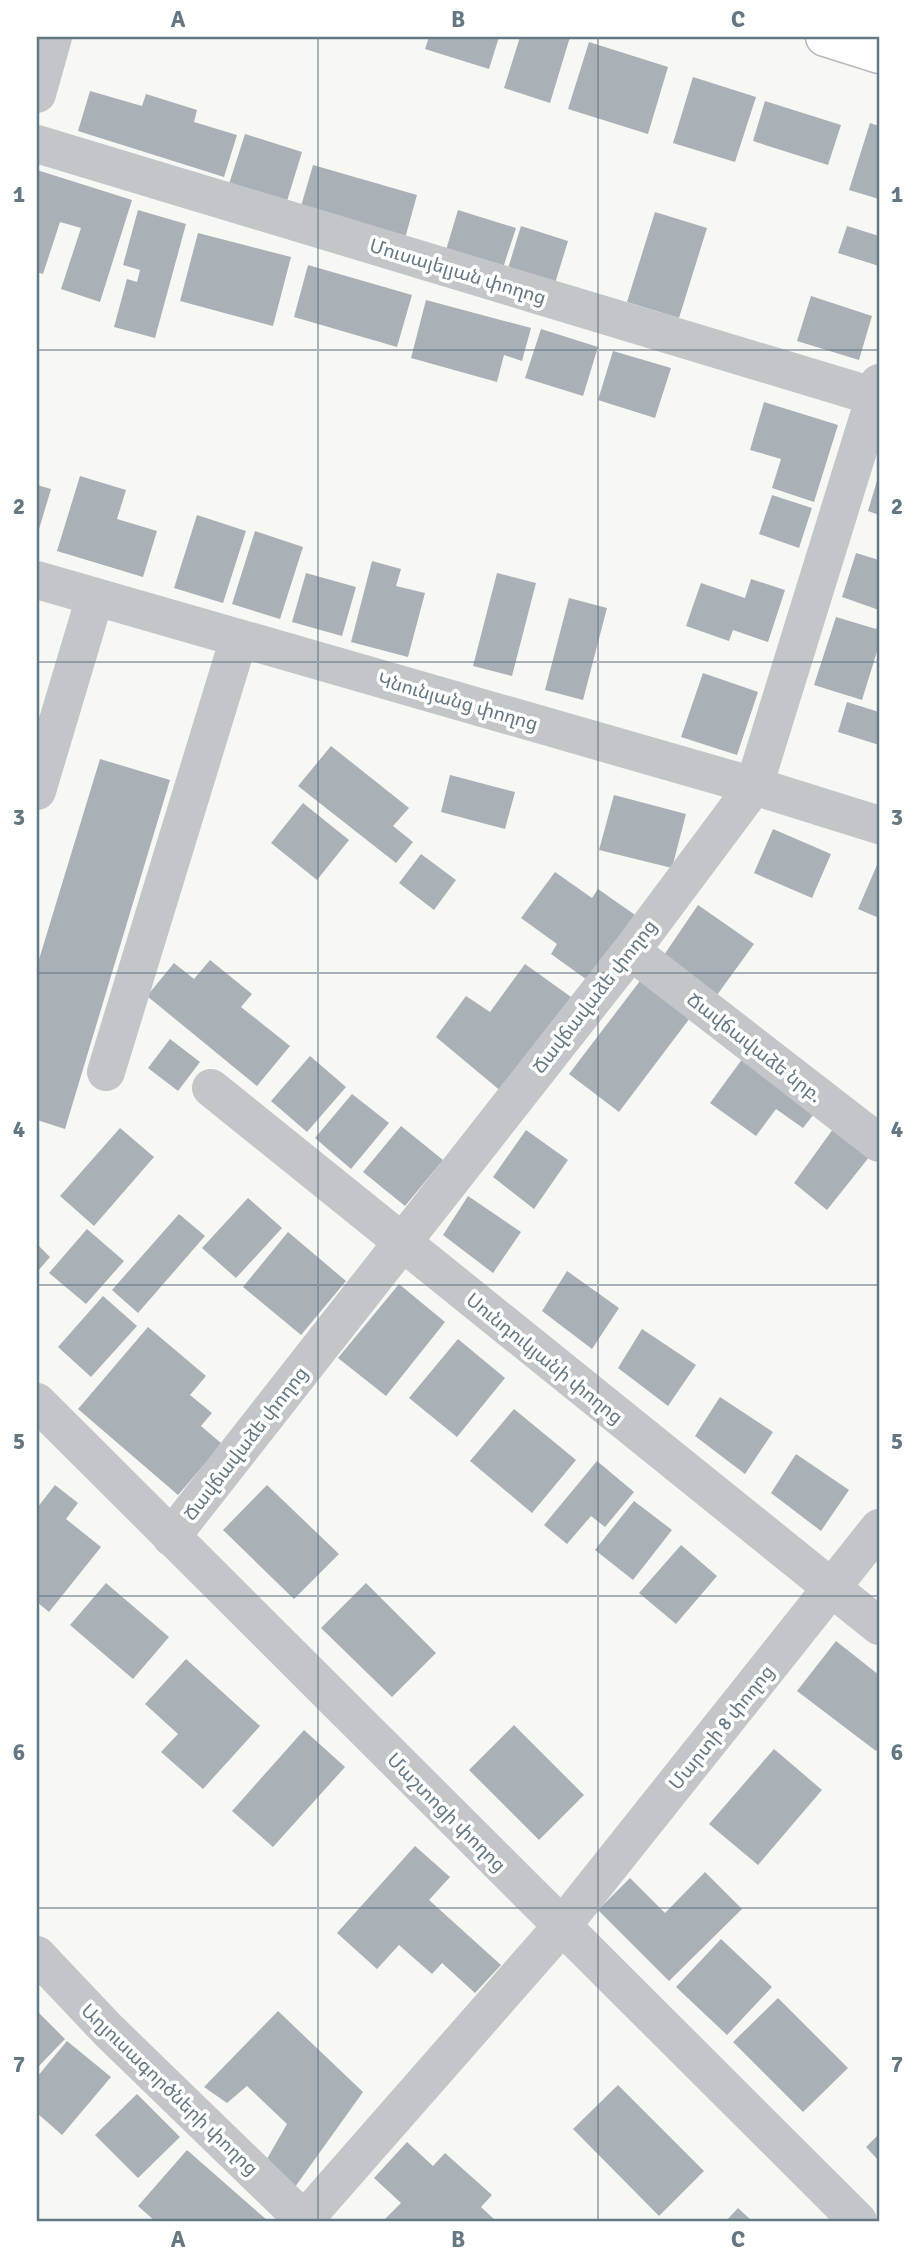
<svg xmlns="http://www.w3.org/2000/svg" width="916" height="2258" font-family="Signika,'Noto Sans Armenian',sans-serif">
<rect width="100%" height="100%" fill="#f7f7f4"/>
<path fill="#a9b1b6" d="M 429,37 L 499,37 L 489,69 L 425,49 Z
M 520,37 L 570,37 L 550,103 L 504,88 Z
M 589,42 L 668,67 L 648,134 L 568,109 Z
M 693,77 L 756,97 L 735,162 L 673,143 Z
M 90,91 L 142,106 L 146,94 L 197,110 L 194,122 L 237,135 L 224,177 L 78,131 Z
M 765,101 L 841,125 L 828,165 L 753,141 Z
M 870,123 L 879,126 L 879,199 L 849,190 Z
M 245,134 L 302,152 L 287,201 L 229,184 Z
M 313,165 L 417,195 L 404,242 L 299,213 Z
M 37,170 L 132,200 L 100,302 L 61,289 L 81,228 L 60,222 L 43,274 L 37,272 Z
M 138,210 L 186,224 L 155,338 L 114,327 L 127,279 L 137,282 L 140,270 L 123,265 Z
M 458,210 L 516,228 L 500,277 L 443,260 Z
M 655,212 L 707,228 L 679,318 L 627,302 Z
M 521,226 L 568,241 L 553,290 L 506,275 Z
M 847,226 L 879,236 L 879,266 L 838,253 Z
M 198,233 L 291,257 L 273,326 L 180,301 Z
M 308,265 L 412,295 L 397,347 L 294,317 Z
M 811,296 L 872,316 L 859,360 L 797,341 Z
M 426,300 L 531,328 L 522,361 L 504,355 L 497,382 L 411,358 Z
M 541,329 L 598,347 L 583,396 L 525,378 Z
M 613,351 L 671,368 L 655,418 L 598,400 Z
M 764,402 L 838,425 L 814,502 L 772,488 L 781,459 L 750,450 Z
M 879,474 L 879,515 L 868,511 Z
M 80,476 L 126,490 L 117,519 L 157,531 L 143,577 L 57,551 Z
M 37,485 L 51,489 L 37,536 Z
M 772,495 L 812,508 L 799,548 L 759,534 Z
M 197,515 L 246,531 L 223,603 L 174,588 Z
M 255,531 L 303,547 L 280,619 L 232,604 Z
M 856,553 L 879,560 L 879,610 L 842,597 Z
M 372,561 L 401,569 L 396,586 L 425,593 L 408,657 L 351,642 Z
M 306,573 L 356,587 L 342,636 L 292,622 Z
M 497,573 L 536,583 L 512,676 L 473,666 Z
M 751,579 L 785,590 L 768,642 L 733,630 L 729,641 L 686,626 L 701,583 L 745,598 Z
M 569,598 L 607,608 L 583,700 L 545,690 Z
M 836,617 L 876,629 L 879,622 L 879,645 L 862,700 L 814,685 Z
M 703,673 L 758,692 L 737,755 L 681,737 Z
M 847,702 L 879,712 L 879,745 L 838,732 Z
M 331,746 L 409,808 L 393,826 L 413,842 L 396,863 L 298,786 Z
M 100,759 L 170,780 L 65,1129 L 37,1120 L 37,966 Z
M 450,775 L 515,792 L 505,829 L 441,812 Z
M 614,795 L 686,814 L 672,868 L 599,850 Z
M 303,803 L 349,840 L 317,880 L 271,843 Z
M 773,829 L 831,854 L 812,898 L 754,873 Z
M 421,854 L 456,880 L 434,910 L 399,883 Z
M 877,865 L 879,866 L 879,918 L 858,909 Z
M 555,872 L 592,898 L 598,889 L 638,917 L 590,982 L 551,954 L 557,944 L 521,918 Z
M 698,905 L 754,944 L 717,995 L 664,955 Z
M 210,960 L 252,994 L 241,1007 L 290,1046 L 257,1086 L 147,996 L 174,963 L 194,979 Z
M 525,964 L 571,997 L 502,1092 L 436,1037 L 466,996 L 490,1012 Z
M 643,977 L 693,1014 L 619,1112 L 569,1074 Z
M 170,1039 L 200,1062 L 178,1091 L 148,1068 Z
M 310,1056 L 346,1087 L 307,1132 L 271,1101 Z
M 743,1058 L 817,1110 L 803,1128 L 776,1109 L 756,1136 L 710,1103 Z
M 352,1094 L 389,1123 L 351,1169 L 315,1138 Z
M 401,1126 L 443,1160 L 405,1206 L 363,1172 Z
M 120,1128 L 154,1157 L 94,1226 L 60,1196 Z
M 833,1129 L 870,1156 L 827,1210 L 794,1183 Z
M 526,1130 L 568,1160 L 534,1209 L 493,1177 Z
M 468,1196 L 521,1232 L 493,1273 L 443,1235 Z
M 248,1198 L 282,1228 L 236,1278 L 202,1248 Z
M 179,1214 L 205,1236 L 138,1313 L 112,1290 Z
M 87,1229 L 124,1261 L 86,1304 L 49,1273 Z
M 288,1232 L 346,1281 L 301,1335 L 243,1287 Z
M 37,1244 L 50,1257 L 37,1272 Z
M 567,1271 L 619,1308 L 592,1349 L 542,1311 Z
M 399,1284 L 445,1322 L 386,1396 L 338,1358 Z
M 103,1296 L 137,1326 L 91,1377 L 58,1347 Z
M 148,1327 L 206,1376 L 190,1395 L 212,1413 L 201,1426 L 222,1444 L 178,1495 L 78,1409 Z
M 642,1329 L 696,1365 L 668,1406 L 618,1368 Z
M 458,1339 L 505,1378 L 457,1437 L 409,1398 Z
M 720,1397 L 773,1432 L 745,1474 L 695,1436 Z
M 514,1409 L 576,1460 L 532,1513 L 470,1461 Z
M 796,1454 L 849,1490 L 821,1531 L 771,1493 Z
M 597,1461 L 634,1492 L 605,1527 L 591,1516 L 567,1544 L 544,1525 Z
M 55,1485 L 78,1503 L 66,1519 L 101,1547 L 49,1612 L 37,1602 L 37,1508 Z
M 267,1485 L 339,1554 L 294,1599 L 223,1530 Z
M 634,1501 L 672,1530 L 633,1580 L 595,1550 Z
M 681,1545 L 717,1576 L 676,1624 L 639,1593 Z
M 106,1583 L 169,1637 L 133,1679 L 70,1625 Z
M 366,1583 L 436,1653 L 392,1697 L 321,1628 Z
M 836,1641 L 879,1675 L 879,1746 L 876,1751 L 797,1691 Z
M 186,1659 L 260,1726 L 203,1789 L 161,1752 L 178,1734 L 145,1704 Z
M 514,1725 L 584,1795 L 539,1840 L 469,1770 Z
M 304,1730 L 345,1767 L 273,1847 L 232,1811 Z
M 774,1749 L 822,1790 L 758,1865 L 709,1824 Z
M 415,1846 L 450,1877 L 429,1900 L 501,1965 L 475,1993 L 442,1963 L 432,1974 L 399,1945 L 377,1969 L 337,1933 Z
M 705,1872 L 742,1909 L 669,1981 L 598,1910 L 630,1878 L 665,1913 Z
M 721,1939 L 772,1987 L 727,2035 L 676,1987 Z
M 778,1998 L 848,2068 L 803,2112 L 733,2042 Z
M 37,2011 L 65,2039 L 37,2068 Z
M 278,2011 L 363,2092 L 295,2187 L 264,2164 L 287,2124 L 247,2086 L 227,2103 L 204,2087 Z
M 67,2041 L 111,2077 L 62,2135 L 37,2113 L 37,2077 Z
M 618,2085 L 704,2171 L 659,2216 L 573,2129 Z
M 137,2094 L 180,2137 L 138,2178 L 95,2135 Z
M 879,2134 L 879,2161 L 866,2147 Z
M 407,2142 L 433,2166 L 445,2153 L 492,2195 L 481,2207 L 496,2221 L 383,2221 L 401,2203 L 374,2178 Z
M 187,2150 L 268,2221 L 155,2221 L 138,2206 Z
M 738,2208 L 752,2221 L 726,2221 Z"/>
<g fill="none" stroke-linecap="round" stroke-linejoin="round">
<defs>
<path id="major" d="M 825,37 L 879,54"/>
</defs>
<use href="#major" stroke="#b5babd" stroke-width="41"/>
<path stroke="#c2c6c9" stroke-width="38" d="M 37,94 L 53,37
M 37,144 L 879,398
M 37,580 L 754,786 L 879,825
M 37,791 L 95,597
M 631,951 L 879,1143
M 106,1072 L 239,638
M 211,1088 L 879,1626
M 37,1402 L 858,2221
M 171,1537 L 631,951 L 754,786 L 879,383
M 37,1955 L 108,2030 L 305,2221
M 304,2220 L 562,1926 L 879,1528"/>
<use href="#major" stroke="#fff" stroke-width="38"/>
</g>
<path fill="none" stroke="#667784" stroke-width="2" stroke-opacity="0.55" d="M 318,37 L 318,2221M 598,37 L 598,2221M 37,350 L 879,350M 37,662 L 879,662M 37,973 L 879,973M 37,1285 L 879,1285M 37,1596 L 879,1596M 37,1908 L 879,1908"/>
<g text-anchor="middle" stroke-width="7" stroke-linejoin="round" paint-order="stroke">
<g font-size="19" fill="#667784" stroke="#fff">
<text transform="translate(458 271) rotate(17)" y="7">Մուսայելյան փողոց</text>
<text transform="translate(458 701) rotate(16)" y="7">Կնունյանց փողոց</text>
<text transform="translate(594 996) rotate(-52)" y="7">Ճավճավաձե փողոց</text>
<text transform="translate(755 1047) rotate(38)" y="7">Ճավճավաձե նրբ.</text>
<text transform="translate(545 1358) rotate(39)" y="7">Սունդուկյանի փողոց</text>
<text transform="translate(245 1443) rotate(-52)" y="7">Ճավճավաձե փողոց</text>
<text transform="translate(721 1727) rotate(-51)" y="7">Մարտի 8 փողոց</text>
<text transform="translate(447 1812) rotate(45)" y="7">Մաշտոցի փողոց</text>
<text transform="translate(170 2089) rotate(44)" y="7">Աղյուսագործների փողոց</text>
</g>
</g>
<rect width="916" height="2258" fill="none" stroke="#ffffff" stroke-width="77"/>
<rect x="38" y="38" width="840" height="2182" fill="none" stroke="#667784" stroke-width="2.5"/>
<g font-size="23" text-anchor="middle" font-weight="bold" fill="#667784">
<text x="178" y="27">A</text>
<text x="458" y="27">B</text>
<text x="738" y="27">C</text>
<text x="19" y="202">1</text>
<text x="897" y="202">1</text>
<text x="19" y="514">2</text>
<text x="897" y="514">2</text>
<text x="19" y="825">3</text>
<text x="897" y="825">3</text>
<text x="19" y="1137">4</text>
<text x="897" y="1137">4</text>
<text x="19" y="1449">5</text>
<text x="897" y="1449">5</text>
<text x="19" y="1760">6</text>
<text x="897" y="1760">6</text>
<text x="19" y="2072">7</text>
<text x="897" y="2072">7</text>
<text x="178" y="2247">A</text>
<text x="458" y="2247">B</text>
<text x="738" y="2247">C</text>
</g>
</svg>
